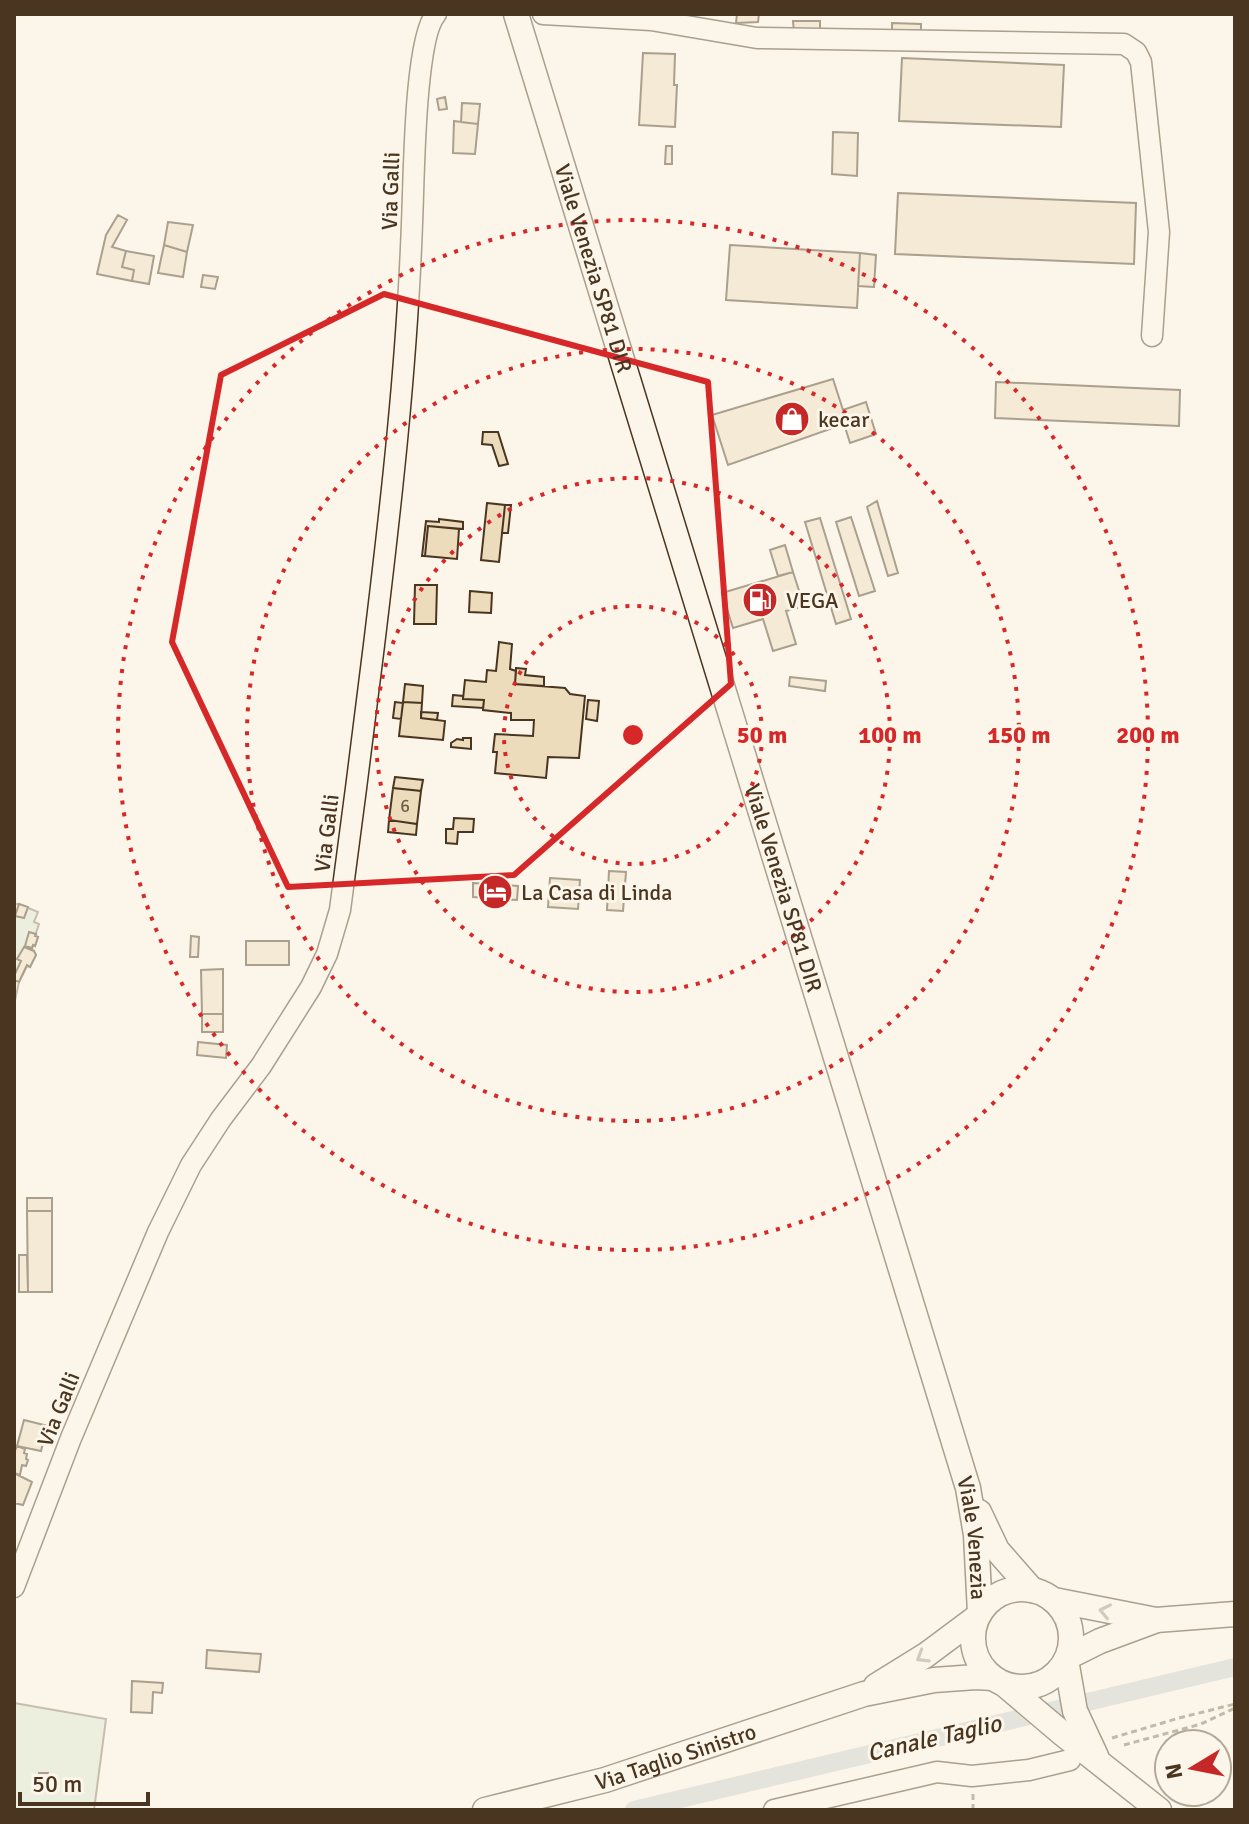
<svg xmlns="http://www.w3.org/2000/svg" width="1249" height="1824" font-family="Signika,sans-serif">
<rect width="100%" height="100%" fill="#fbf6e9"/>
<path fill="#dce7d0" stroke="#887966" stroke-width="2" d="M 14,904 L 19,904 L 38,912 L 34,922 L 39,924 L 35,936 L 38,937 L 35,946 L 33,945 L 32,948 L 36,955 L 30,967 L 27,966 L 19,982 L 14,1005 Z
M 14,1703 L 106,1719 L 94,1810 L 14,1810 Z"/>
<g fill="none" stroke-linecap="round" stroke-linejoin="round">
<path stroke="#c9cecd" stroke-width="18" d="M 634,1810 L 1235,1667"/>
</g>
<path fill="#ecdcbc" stroke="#4a3520" stroke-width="2" d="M 737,14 L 759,14 L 758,22 L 736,23 Z
M 793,21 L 820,21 L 820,33 L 794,32 Z
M 892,23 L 921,24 L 921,31 L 892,30 Z
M 643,53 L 675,54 L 674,85 L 677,85 L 675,127 L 639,125 Z
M 902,58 L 1064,65 L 1061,127 L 899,121 Z
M 445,97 L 447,109 L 439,110 L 437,99 Z
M 462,103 L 480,104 L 478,124 L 461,122 Z
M 454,121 L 478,124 L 475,154 L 453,153 Z
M 833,132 L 858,133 L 857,176 L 832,174 Z
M 666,146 L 672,146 L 672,164 L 665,164 Z
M 898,193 L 1136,203 L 1134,264 L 895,254 Z
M 118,215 L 127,220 L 112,247 L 126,251 L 122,267 L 134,270 L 132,281 L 97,274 L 106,235 Z
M 168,222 L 193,225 L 187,252 L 164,245 Z
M 164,245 L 187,252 L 183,277 L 158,273 Z
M 730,245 L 860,253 L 857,308 L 726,300 Z
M 126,251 L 154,256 L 149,284 L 132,281 L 134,270 L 122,267 Z
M 860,253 L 876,255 L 874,287 L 858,286 Z
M 203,275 L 218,277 L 215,289 L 201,287 Z
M 833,379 L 843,410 L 866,402 L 876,434 L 850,443 L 844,424 L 728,465 L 712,415 Z
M 996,382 L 1180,390 L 1179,426 L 995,418 Z
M 483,432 L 498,432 L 508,464 L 499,466 L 492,445 L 482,444 Z
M 877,501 L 898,573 L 888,576 L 867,507 Z
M 487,503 L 505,505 L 499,562 L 481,560 Z
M 505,505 L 511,505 L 508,533 L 502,533 Z
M 851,517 L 875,591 L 859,596 L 836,522 Z
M 820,518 L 851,619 L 836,624 L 805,522 Z
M 439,519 L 463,522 L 463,529 L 428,526 L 425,556 L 422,556 L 426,521 L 439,522 Z
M 428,526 L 459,529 L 457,559 L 425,556 Z
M 785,545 L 793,572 L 778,576 L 770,550 Z
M 793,572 L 804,606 L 786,611 L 796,644 L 773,651 L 763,619 L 733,628 L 722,593 Z
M 415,585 L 437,585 L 436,624 L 414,624 Z
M 470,591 L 492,593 L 491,613 L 469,612 Z
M 499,642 L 512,644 L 510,669 L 516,671 L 515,684 L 565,688 L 570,694 L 585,696 L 579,758 L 548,757 L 546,778 L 495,773 L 497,752 L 493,752 L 495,734 L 533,736 L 534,720 L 511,720 L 511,713 L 483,710 L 484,700 L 463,699 L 465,680 L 486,682 L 487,670 L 496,671 Z
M 516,668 L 526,669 L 525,675 L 544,677 L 544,686 L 515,684 Z
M 790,677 L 826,681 L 825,691 L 789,686 Z
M 405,684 L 423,686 L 422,703 L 403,702 Z
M 453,695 L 463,696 L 463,699 L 484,700 L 483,708 L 452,706 Z
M 588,700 L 599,701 L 597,721 L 586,719 Z
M 395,702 L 403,703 L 401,719 L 393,718 Z
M 403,702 L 422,703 L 421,718 L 445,721 L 443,740 L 399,736 Z
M 421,712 L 438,713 L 437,720 L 421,718 Z
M 463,738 L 471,738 L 471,749 L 451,747 L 451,743 L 457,739 L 463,740 Z
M 395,777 L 423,780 L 421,791 L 393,788 Z
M 393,788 L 421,791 L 417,824 L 389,820 Z
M 454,818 L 474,819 L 473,832 L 458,832 L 457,844 L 446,843 L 446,829 L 453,829 Z
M 389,820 L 417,824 L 416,835 L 388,832 Z
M 609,871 L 626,872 L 623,911 L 607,910 Z
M 550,878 L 580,880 L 578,909 L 548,907 Z
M 473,883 L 518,886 L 517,900 L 473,897 Z
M 19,904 L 28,907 L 24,918 L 15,916 Z
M 29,932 L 36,934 L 35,936 L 38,937 L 35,946 L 33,945 L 32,948 L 25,946 Z
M 191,936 L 199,937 L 198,957 L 190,957 Z
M 246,941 L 289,941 L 289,965 L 246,965 Z
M 24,947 L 34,951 L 36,955 L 30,967 L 27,965 L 19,982 L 14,980 L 14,976 L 21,961 L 17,959 Z
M 223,969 L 223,1014 L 202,1014 L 201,970 Z
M 202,1014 L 223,1014 L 223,1032 L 202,1032 Z
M 198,1042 L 227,1045 L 226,1058 L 197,1055 Z
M 27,1198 L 52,1198 L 52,1211 L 27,1211 Z
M 27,1211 L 52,1211 L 52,1292 L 28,1292 Z
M 19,1255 L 27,1255 L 28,1292 L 19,1292 Z
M 24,1420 L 52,1427 L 50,1437 L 45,1435 L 41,1451 L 17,1446 Z
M 17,1446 L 25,1449 L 24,1453 L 27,1454 L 26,1459 L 28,1460 L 26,1466 L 22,1465 L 20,1475 L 14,1473 L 14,1453 Z
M 14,1473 L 32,1482 L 23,1505 L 14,1503 L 14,1505 Z
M 207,1650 L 261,1654 L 259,1672 L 206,1668 Z
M 132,1681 L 163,1683 L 162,1693 L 153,1692 L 152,1713 L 131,1712 Z
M 39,1773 L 48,1773 L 49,1785 L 41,1785 Z"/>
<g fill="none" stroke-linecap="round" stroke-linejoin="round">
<defs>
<path id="minor" d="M 543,14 L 651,20 L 757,38 L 1124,44 L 1136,52 L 1141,62 L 1159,232 L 1152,336
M 14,1587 L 71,1438 L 158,1232 L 191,1165 L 221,1119 L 261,1066 L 311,987 L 327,954 L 340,910 C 352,822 363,733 374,645 C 391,505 407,365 412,223 C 414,184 414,39 436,14
M 774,1810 L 937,1772 L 972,1776 L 1029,1770 L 1070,1760"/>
<g id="major">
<path id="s1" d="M 516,14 L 968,1488 L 976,1535 L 980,1613"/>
<path d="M 979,1512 L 997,1550 L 1032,1590"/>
<circle cx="1022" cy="1638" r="49"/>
<path d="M 1054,1600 L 1156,1620 L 1235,1614"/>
<path d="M 1068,1657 L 1100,1641 L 1154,1621"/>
<path d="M 1066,1660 L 1075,1711 L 1096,1756"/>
<path d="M 1004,1684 L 1063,1734 L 1159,1810"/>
<path d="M 876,1686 L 926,1655 L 977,1617"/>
<path id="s2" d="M 485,1810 L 605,1780 L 864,1694 L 934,1680 L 976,1677 L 993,1678"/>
</g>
</defs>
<use href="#minor" stroke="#4a3520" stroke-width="23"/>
<use href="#major" stroke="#4a3520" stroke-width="27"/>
<path stroke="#7f6f5c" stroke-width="3" stroke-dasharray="6 4" stroke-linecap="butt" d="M 1112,1738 L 1179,1718 L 1235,1704
M 1124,1745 L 1201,1724 L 1235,1708
M 973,1794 L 973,1810"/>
<use href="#minor" stroke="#fbf6e9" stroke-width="20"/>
<use href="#major" stroke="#fbf6e9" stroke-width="24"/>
</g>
<defs><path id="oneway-chevron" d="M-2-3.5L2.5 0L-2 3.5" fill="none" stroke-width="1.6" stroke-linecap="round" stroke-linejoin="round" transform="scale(2)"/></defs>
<g stroke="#a29684">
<use href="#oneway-chevron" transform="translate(1105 1611) rotate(-168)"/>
<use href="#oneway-chevron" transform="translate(922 1657) rotate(148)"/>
</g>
<path d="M0 0H1249V1824H0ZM 384,294 L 708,382 L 731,684 L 514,875 L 288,887 L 172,642 L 221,375 Z" fill="#fbf6e9" fill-opacity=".55" fill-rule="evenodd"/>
<path fill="none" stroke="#d62828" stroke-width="6" stroke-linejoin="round" d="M 384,294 L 708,382 L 731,684 L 514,875 L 288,887 L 172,642 L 221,375 Z"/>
<g fill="none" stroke="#d62828" stroke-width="4" stroke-dasharray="4 8">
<circle cx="633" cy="735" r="129"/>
<circle cx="633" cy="735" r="257"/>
<circle cx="633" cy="735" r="386"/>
<circle cx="633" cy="735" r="515"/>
</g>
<defs>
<symbol id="shop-disc" viewBox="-11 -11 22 22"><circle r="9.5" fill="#c62828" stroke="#fbf6e9"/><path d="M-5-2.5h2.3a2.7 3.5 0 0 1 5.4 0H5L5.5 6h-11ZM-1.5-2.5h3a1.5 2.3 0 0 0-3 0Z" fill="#fff"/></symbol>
<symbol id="fuel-disc" viewBox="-11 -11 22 22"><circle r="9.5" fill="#c62828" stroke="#fbf6e9"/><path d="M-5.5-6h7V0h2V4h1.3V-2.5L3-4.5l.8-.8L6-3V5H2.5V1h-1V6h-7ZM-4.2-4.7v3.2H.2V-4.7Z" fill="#fff"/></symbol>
<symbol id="hotel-disc" viewBox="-11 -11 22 22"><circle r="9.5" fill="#c62828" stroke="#fbf6e9"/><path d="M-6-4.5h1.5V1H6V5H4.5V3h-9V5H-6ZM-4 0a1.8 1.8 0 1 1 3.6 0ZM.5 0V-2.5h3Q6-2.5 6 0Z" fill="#fff"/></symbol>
</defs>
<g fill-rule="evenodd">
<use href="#shop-disc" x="772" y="399" width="40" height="40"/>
<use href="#fuel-disc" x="740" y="580" width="40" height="40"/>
<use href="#hotel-disc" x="475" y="872" width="40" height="40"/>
</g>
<g text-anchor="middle" stroke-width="6" stroke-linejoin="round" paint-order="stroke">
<g font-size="18" fill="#725f47">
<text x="405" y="812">6</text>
</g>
<g font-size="22" fill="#4a3520" stroke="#fbf6e9">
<text transform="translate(390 191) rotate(-88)" y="8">Via Galli</text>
<text dy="8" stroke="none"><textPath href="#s1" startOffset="266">Viale Venezia SP81 DIR</textPath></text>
<text transform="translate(326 833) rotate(-83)" y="8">Via Galli</text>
<text dy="8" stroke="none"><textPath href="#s1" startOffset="914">Viale Venezia SP81 DIR</textPath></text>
<text transform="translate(58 1409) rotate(-68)" y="8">Via Galli</text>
<text dy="8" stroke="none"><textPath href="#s1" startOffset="1592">Viale Venezia</textPath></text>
<text dy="8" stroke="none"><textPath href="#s2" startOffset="198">Via Taglio Sinistro</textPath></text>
</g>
<g font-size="22" fill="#4a3520" stroke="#fbf6e9" text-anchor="start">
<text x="818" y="427">kecar</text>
<text x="786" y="608">VEGA</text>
<text x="521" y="900">La Casa di Linda</text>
</g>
<g font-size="24" font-style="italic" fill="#4a3520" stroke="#fbf6e9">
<text transform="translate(934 1738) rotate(-13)" y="8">Canale Taglio</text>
</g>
</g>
<circle cx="633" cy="735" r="12" fill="#d62828" stroke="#fbf6e9" stroke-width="4"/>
<g font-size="24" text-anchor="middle" font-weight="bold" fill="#d62828" stroke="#fbf6e9" stroke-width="6" stroke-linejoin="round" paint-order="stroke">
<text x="762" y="743">50 m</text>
<text x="890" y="743">100 m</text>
<text x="1019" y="743">150 m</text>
<text x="1148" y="743">200 m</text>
</g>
<rect width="1249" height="1824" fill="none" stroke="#4a3520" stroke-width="32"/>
<g transform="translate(1193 1768) rotate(260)"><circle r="38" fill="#fbf6e9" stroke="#b4a999" stroke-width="2"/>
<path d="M0-6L14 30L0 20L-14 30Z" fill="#c62828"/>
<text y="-12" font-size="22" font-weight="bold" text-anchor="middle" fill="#4a3520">N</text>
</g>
<path d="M20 1792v12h128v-12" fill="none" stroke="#4a3520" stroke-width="4"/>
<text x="32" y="1792" font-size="24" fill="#4a3520" stroke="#fbf6e9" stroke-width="6" paint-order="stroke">50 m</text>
</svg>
